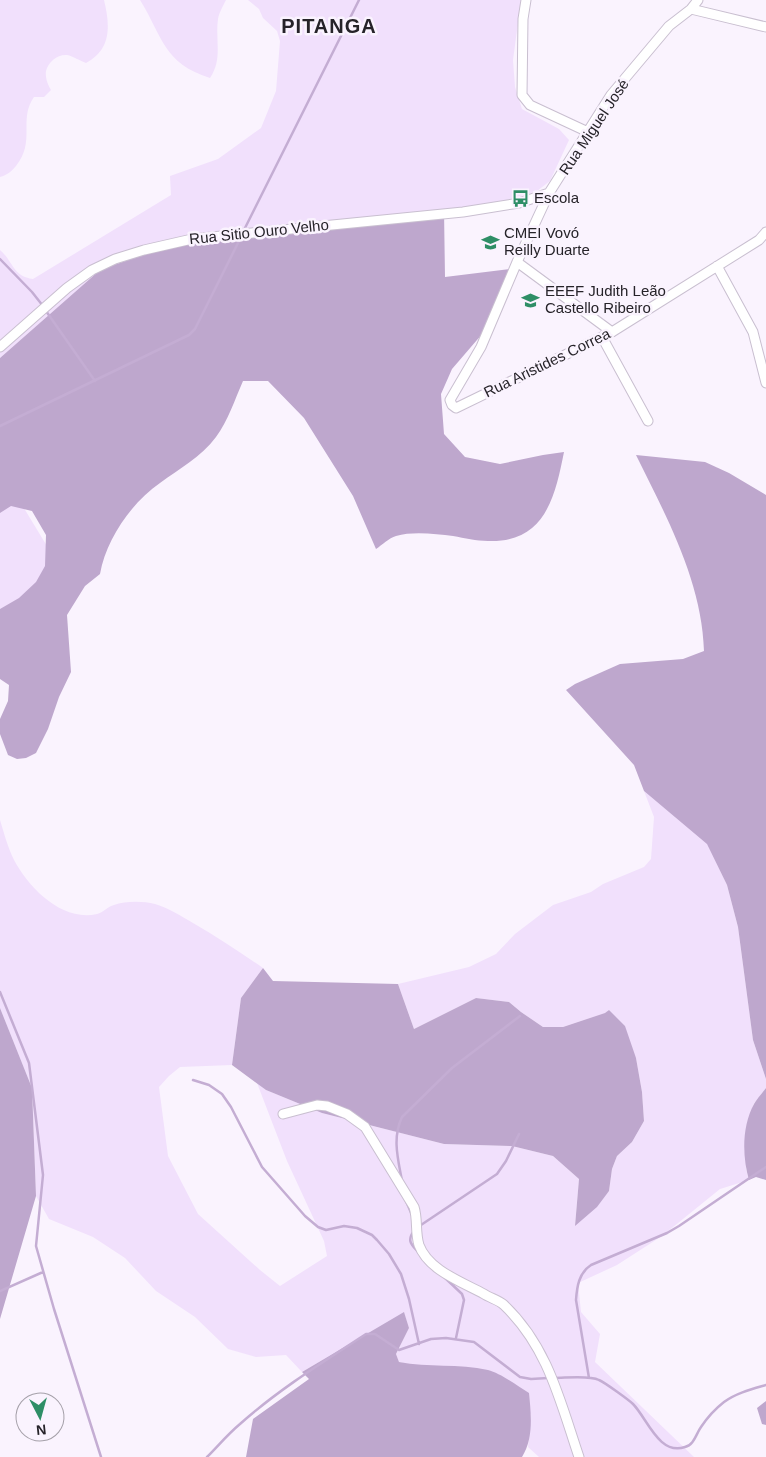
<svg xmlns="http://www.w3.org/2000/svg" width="766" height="1457" font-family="Helvetica,sans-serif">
<rect width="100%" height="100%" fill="#faf3fe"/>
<path fill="#f1e0fc" d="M 0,0 L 104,0 C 110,25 112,49 86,63 C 80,61 73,56 67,55 C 58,54 48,62 46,71 C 45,78 48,85 51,90 L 44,97 L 34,97 C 18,120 36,141 16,166 C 12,171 7,175 0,177 Z
M 140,0 L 226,0 C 223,6 219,13 218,19 C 215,40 223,59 210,78 C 163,63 163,37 140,0 Z
M 248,0 L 521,0 L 513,60 L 515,87 L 522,109 L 559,129 L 569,140 L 550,181 L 537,191 L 493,204 L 175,243 L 100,270 L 0,358 L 0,250 C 14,262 12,276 33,279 L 171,195 L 170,176 L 218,159 L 261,128 L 276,91 L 280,41 L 277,31 L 263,18 L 259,9 Z
M 19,500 L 64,574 L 0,613 L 0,511 Z
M 644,791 L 707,843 L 727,885 L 738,927 L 753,1040 L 766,1079 L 766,1088 L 753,1105 L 746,1169 L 749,1180 L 720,1189 L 662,1236 L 617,1265 L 578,1283 L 581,1312 L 600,1334 L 595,1362 L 694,1457 L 539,1457 L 528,1447 L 531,1414 L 468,1368 L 452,1366 L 417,1366 L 399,1362 L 396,1354 L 409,1328 L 404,1313 L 302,1372 L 286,1355 L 256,1357 L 228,1349 L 195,1317 L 156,1291 L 125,1258 L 93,1237 L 49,1219 L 36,1196 L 32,1088 L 0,1008 L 0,820 C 4,833 8,848 14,860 C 29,888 62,922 97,914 C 103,913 108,906 114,905 C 125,901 143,901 155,904 C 169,908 181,916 193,923 C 217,937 240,952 263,968 L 241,998 L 232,1065 L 180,1067 L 169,1076 L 159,1087 L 168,1156 L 198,1214 L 260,1270 L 280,1286 L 327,1256 L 324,1241 L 287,1161 L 257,1083 L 266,1090 L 322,1113 L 444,1144 L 512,1146 L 553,1156 L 579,1179 L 575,1225 L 609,1191 L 612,1169 L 617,1156 L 632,1142 L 644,1121 L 642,1092 L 636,1058 L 609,1010 L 606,1013 L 563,1027 L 543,1027 L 521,1012 L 509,1002 L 476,998 L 414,1029 L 398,984 L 469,967 L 496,954 L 515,934 L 553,905 L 591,892 L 603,884 L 644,867 L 651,859 L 654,817 Z"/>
<path fill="#bea7cd" d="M 444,210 L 445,277 L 517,268 L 483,333 L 452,369 L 441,394 L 444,434 L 465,457 L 500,464 L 543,455 L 564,452 C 555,497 545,543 488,541 C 476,541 465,538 453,536 C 436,534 413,531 396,536 C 389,538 382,545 376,549 L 353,496 L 304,418 L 268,381 L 243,381 C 235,399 228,421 216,437 C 201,457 179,469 160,483 C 131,503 106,540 100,574 L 85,586 L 67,615 L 71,672 L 59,697 L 48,729 L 36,753 L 26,758 L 17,759 L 8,755 L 0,734 L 0,719 L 8,701 L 9,685 L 0,679 L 0,609 L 19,598 L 36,582 L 45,566 L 46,535 L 32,511 L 11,506 L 0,513 L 0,358 L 100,270 L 175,243 Z
M 636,455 L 705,462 L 729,473 L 766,495 L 766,1079 L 753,1040 L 738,927 L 727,885 L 707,844 L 644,791 L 634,765 L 566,690 L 575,684 L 620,664 L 683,659 L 704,651 C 702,581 666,516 636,455 Z
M 263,968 L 273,981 L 398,984 L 414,1029 L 476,998 L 509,1002 L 521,1012 L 543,1027 L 563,1027 L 605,1013 L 609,1010 L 625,1026 L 636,1058 L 642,1092 L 644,1121 L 632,1142 L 617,1156 L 612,1169 L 609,1191 L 597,1207 L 575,1226 L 579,1179 L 553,1156 L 512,1146 L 444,1144 L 322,1113 L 266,1090 L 232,1065 L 241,998 Z
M 0,1008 L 32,1088 L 36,1196 L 0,1319 Z
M 766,1088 L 766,1180 L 756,1177 L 749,1180 C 742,1156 742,1126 754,1104 C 757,1099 762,1093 766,1088 Z
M 404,1312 L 409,1328 L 396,1354 L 399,1362 C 428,1368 459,1363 488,1370 C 500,1373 518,1386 529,1393 C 531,1414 534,1438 522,1457 L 246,1457 L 253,1419 L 309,1379 L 302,1372 Z
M 766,1401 L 766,1425 L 762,1424 L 757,1408 Z"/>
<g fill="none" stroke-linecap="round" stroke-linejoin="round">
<path stroke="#c4add3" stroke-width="2.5" d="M 244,230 L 359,0
M 0,259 L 32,292 L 43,306
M 46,311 L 95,381
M 0,426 L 189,335 L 195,329 L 241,237
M 0,992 L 29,1063 L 43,1175 L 36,1246 L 54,1309 L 101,1457
M 193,1080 L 209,1085 L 222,1094 L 231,1107 L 262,1167 L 305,1216 L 318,1227 L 326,1230 L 344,1226 L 357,1228 L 372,1235 L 377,1240 L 389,1254 L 401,1274 L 409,1299 L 419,1344
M 402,1181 C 398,1159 392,1138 402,1117 L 452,1068 L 520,1016
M 406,1201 L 412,1215
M 418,1227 L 497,1174 L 506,1161 L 519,1134
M 414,1231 C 406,1241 412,1245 419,1253
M 443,1276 L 462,1294 L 464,1300 L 456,1338
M 0,1291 L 43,1272
M 554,1378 C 566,1378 589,1375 599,1380 C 604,1382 629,1400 633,1404 C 647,1418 659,1456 685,1447 C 694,1445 696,1434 701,1427 C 707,1418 715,1409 724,1402 C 736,1393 752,1389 766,1385
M 589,1378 L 576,1300 C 577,1286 579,1273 591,1265 L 667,1233 L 679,1226 L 766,1167
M 207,1457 C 218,1446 228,1434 240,1424 C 278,1390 323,1362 366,1334 L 375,1334 L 399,1350 L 431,1339 L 446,1338 L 474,1342 L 520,1377 L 531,1379 L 548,1378"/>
<defs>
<path id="minor" d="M 526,0 L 523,19 L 522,95 L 530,105 L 588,132
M 698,0 L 691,9 L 669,26 L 611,95 L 549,193 L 517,262 L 481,347 L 450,400 L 452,405 L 456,408 L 612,332 L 759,240 L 766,232
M 691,9 L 766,27
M 517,262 L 612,332
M 717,266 L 753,332 L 766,383
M 602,337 L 648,421
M 0,347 L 67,288 L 92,270 L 115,259 L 144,250 L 192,239 L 463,212 L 519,203 L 549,193
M 283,1114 L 317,1105 L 327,1106 L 347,1114 L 365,1127 L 414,1207 C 418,1219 415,1233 419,1245 C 428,1270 462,1282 484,1294 C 490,1298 499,1300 504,1305 C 548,1347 560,1401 579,1457"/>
</defs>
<use href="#minor" stroke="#c9bfd0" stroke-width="11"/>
<use href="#minor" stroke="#fff" stroke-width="9"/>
</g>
<defs>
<symbol id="bus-bare" viewBox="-9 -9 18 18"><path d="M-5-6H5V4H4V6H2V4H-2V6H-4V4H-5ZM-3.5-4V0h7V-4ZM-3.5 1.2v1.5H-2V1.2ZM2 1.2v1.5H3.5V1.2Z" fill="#2e8e66" stroke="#faf3fe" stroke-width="2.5" paint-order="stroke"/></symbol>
<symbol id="school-bare" viewBox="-9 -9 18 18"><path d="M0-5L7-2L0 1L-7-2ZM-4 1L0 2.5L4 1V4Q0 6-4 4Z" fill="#2e8e66" stroke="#faf3fe" stroke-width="2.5" paint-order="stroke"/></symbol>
</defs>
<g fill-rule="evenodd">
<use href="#bus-bare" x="508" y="186" width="25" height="25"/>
<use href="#school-bare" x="478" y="230" width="25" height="25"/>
<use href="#school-bare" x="518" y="288" width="25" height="25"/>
</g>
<g text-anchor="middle" stroke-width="5" stroke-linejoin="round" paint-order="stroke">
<g font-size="15" fill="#262329" stroke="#faf3fe">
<text transform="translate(594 127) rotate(-56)" y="5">Rua Miguel José</text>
<text transform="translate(259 232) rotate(-6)" y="5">Rua Sitio Ouro Velho</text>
<text transform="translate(547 363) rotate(-26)" y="5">Rua Aristides Correa</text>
</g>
<g font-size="15" fill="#262329" stroke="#faf3fe" text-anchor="start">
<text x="534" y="203">Escola</text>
<text x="504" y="238">CMEI Vovó<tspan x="504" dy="17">Reilly Duarte</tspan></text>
<text x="545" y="296">EEEF Judith Leão<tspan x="545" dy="17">Castello Ribeiro</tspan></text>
</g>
<g font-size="20" font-weight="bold" letter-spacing="1" fill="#262329" stroke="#faf3fe">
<text x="329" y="33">PITANGA</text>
</g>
</g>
<g transform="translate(40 1417) rotate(174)"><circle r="24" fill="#faf3fe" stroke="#a5a0a9"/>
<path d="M0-4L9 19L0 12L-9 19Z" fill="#2e8e66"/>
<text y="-8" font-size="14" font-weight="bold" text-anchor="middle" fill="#262329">N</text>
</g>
</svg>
